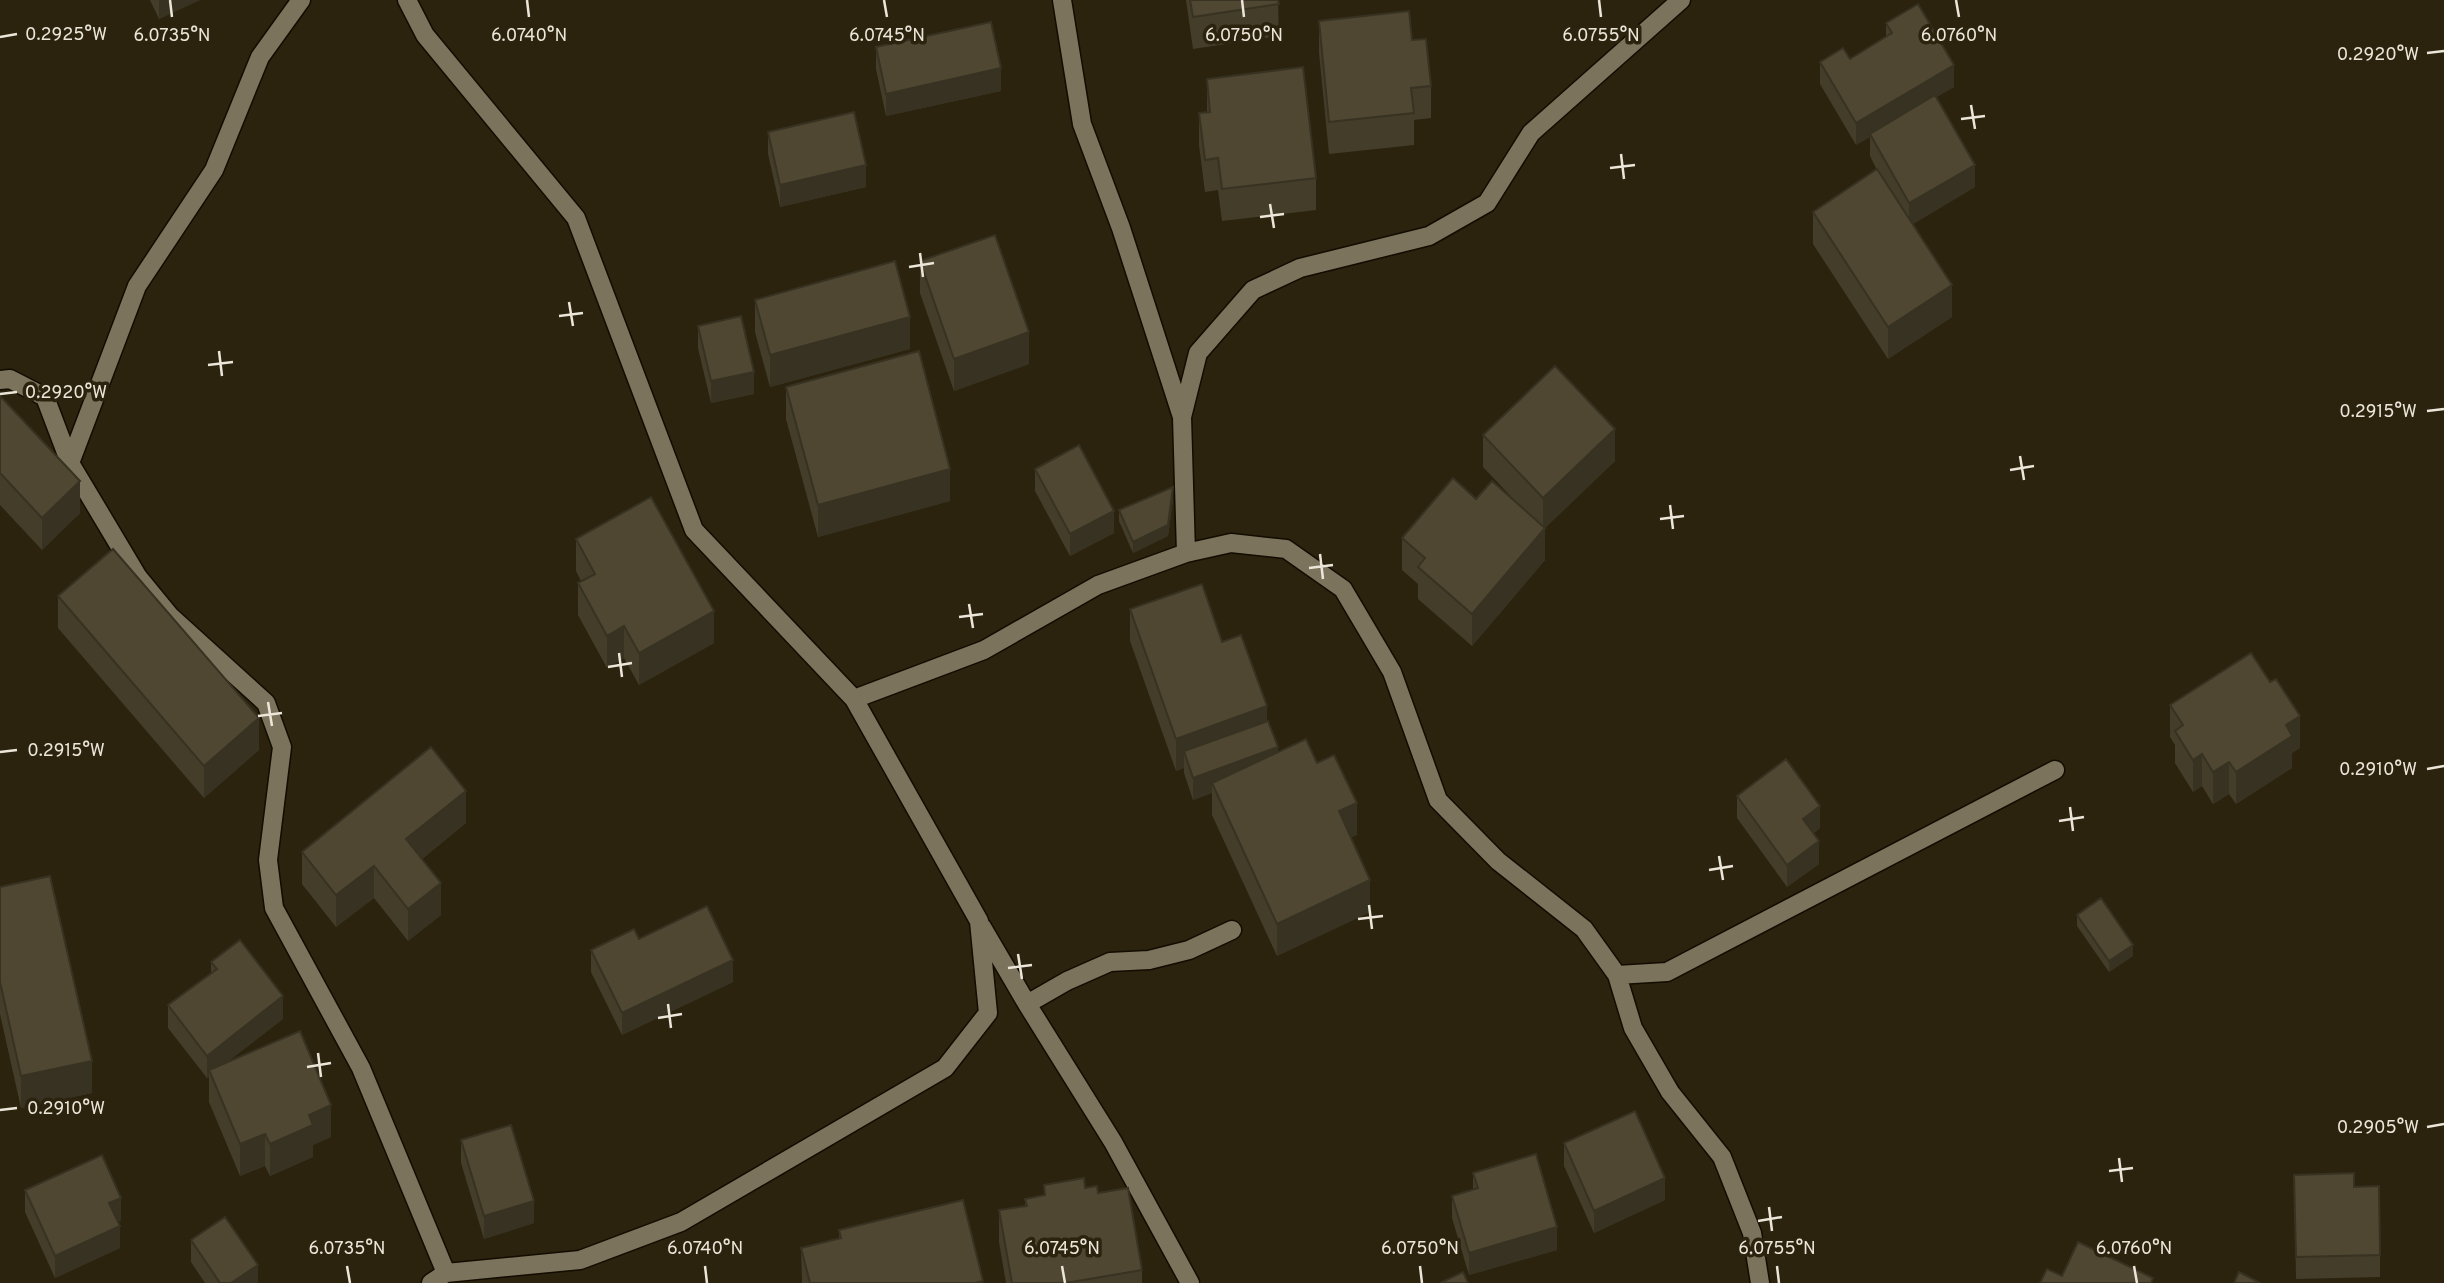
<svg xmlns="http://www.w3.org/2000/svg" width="2444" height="1283" font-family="Overpass,sans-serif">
<rect width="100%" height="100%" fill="#2b230e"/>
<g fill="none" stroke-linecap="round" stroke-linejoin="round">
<defs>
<path id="minor" d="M 407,0 L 425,35 L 576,218 L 694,530 L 854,699 L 979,921 L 988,1013 L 945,1068 L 681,1222 L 580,1260 L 446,1273 L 431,1283
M 1062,0 L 1082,124 L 1121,228 L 1182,417 L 1186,553
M 0,380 L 10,379 L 45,397 L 70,463 L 138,577 L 170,616 L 266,703 L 282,747 L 268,860 L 274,908 L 361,1068 L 446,1273
M 1182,417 L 1198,353 L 1253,290 L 1300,268 L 1429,236 L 1487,203 L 1531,133 L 1681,0
M 70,463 L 137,286 L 214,170 L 260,57 L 301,0
M 854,699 L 984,650 L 1098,585 L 1186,553 L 1231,543 L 1286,549 L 1343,589 L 1392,672 L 1438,800 L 1498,861 L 1584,929 L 1617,975 L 1633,1028 L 1670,1092 L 1722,1157 L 1752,1233 L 1760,1283
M 982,927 L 1027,1004 L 1113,1142 L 1190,1283
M 1617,975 L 1667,972 L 2055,770
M 1027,1004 L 1067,981 L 1110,962 L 1149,960 L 1189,950 L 1232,930"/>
</defs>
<use href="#minor" stroke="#130c00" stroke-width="21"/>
<use href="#minor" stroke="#7c735c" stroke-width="18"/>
</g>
<path fill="#443d2a" d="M 150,0 L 200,0 L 159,19 Z
M 1186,0 L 1278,0 L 1279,36 L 1193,49 Z
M 1319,21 L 1412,40 L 1431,86 L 1431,118 L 1414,120 L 1414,145 L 1329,154 L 1319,53 Z
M 1886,23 L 1954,87 L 1936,97 L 1975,187 L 1913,224 L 1952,317 L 1888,359 L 1813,244 L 1813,212 L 1877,170 L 1870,156 L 1870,137 L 1856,145 L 1820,84 L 1820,62 L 1850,59 L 1886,37 Z
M 876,47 L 1001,91 L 886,116 L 876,69 Z
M 1207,79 L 1316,178 L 1316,210 L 1222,221 L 1218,190 L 1205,192 L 1199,145 L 1199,113 L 1207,112 Z
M 768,132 L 866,187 L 780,207 L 768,154 Z
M 920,261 L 1029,364 L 954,391 L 920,293 Z
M 755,300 L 910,349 L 770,387 L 755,332 Z
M 698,326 L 754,394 L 711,403 L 698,348 Z
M 786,387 L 950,501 L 818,537 L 786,419 Z
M 0,396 L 80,513 L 42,550 L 0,505 Z
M 1483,435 L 1615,461 L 1545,528 L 1545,560 L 1472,646 L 1418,599 L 1418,584 L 1402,570 L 1402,538 L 1476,499 L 1520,506 L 1483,467 Z
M 1035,469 L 1114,533 L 1070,556 L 1035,491 Z
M 1173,499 L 1168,536 L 1133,553 L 1119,521 L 1119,510 Z
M 576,539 L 714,643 L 639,685 L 624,658 L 607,668 L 578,615 L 578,583 L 581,581 L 576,571 Z
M 58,596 L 259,750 L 204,798 L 58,628 Z
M 1130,609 L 1222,642 L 1267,721 L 1278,752 L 1317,763 L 1357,835 L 1351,837 L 1370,912 L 1277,956 L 1212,815 L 1212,793 L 1193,800 L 1184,773 L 1184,768 L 1176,771 L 1130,641 Z
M 2170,705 L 2300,748 L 2292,753 L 2292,768 L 2236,804 L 2229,794 L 2213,804 L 2202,786 L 2193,792 L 2175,763 L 2175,745 L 2170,737 Z
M 1737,796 L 1820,828 L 1813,834 L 1819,864 L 1787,887 L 1737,818 Z
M 466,823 L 422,859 L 441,915 L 408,941 L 374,898 L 336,927 L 302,884 L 302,852 Z
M 0,887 L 92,1093 L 21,1108 L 0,1014 Z
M 2077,915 L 2133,956 L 2109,972 L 2077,926 Z
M 639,939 L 733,982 L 622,1035 L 591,972 L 591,950 Z
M 211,962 L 283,1019 L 227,1062 L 331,1137 L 313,1145 L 313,1157 L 270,1176 L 265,1166 L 240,1176 L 209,1102 L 209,1077 L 207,1078 L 168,1028 L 168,1005 L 211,973 Z
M 461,1140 L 534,1223 L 484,1239 L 461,1163 Z
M 1564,1143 L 1665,1200 L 1594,1233 L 1564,1166 Z
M 1473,1173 L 1557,1250 L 1469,1275 L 1452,1218 L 1452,1196 L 1473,1190 Z
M 2294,1175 L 2380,1255 L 2380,1277 L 2296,1279 Z
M 1044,1185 L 1085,1188 L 1098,1193 L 1142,1270 L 1142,1283 L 1006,1283 L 999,1242 L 999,1210 L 1025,1206 L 1025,1199 L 1044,1195 Z
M 25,1190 L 121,1220 L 118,1222 L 120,1248 L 55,1278 L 25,1212 Z
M 839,1230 L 983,1283 L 802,1283 L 801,1248 L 839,1238 Z
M 191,1240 L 258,1283 L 205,1283 L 191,1262 Z"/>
<path fill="#373222" d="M 159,0 L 200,0 L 159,19 Z
M 1954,65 L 1954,87 L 1871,136 L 1870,134 L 1870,137 L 1856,145 L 1856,123 Z
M 1001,68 L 1001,91 L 886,116 L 886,94 Z
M 866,165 L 866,187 L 780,207 L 780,185 Z
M 1975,165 L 1975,187 L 1909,226 L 1909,203 Z
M 1952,285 L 1952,317 L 1888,359 L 1888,327 Z
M 910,317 L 910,349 L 770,387 L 770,355 Z
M 1029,332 L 1029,364 L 954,391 L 954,359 Z
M 754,372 L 754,394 L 711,403 L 711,381 Z
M 1615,429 L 1615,461 L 1545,528 L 1545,560 L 1472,646 L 1472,614 L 1543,530 L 1543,498 Z
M 950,469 L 950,501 L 818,537 L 818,505 Z
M 80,481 L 80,513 L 42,550 L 42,518 Z
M 1173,487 L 1173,499 L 1168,536 L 1133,553 L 1133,542 Z
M 1114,511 L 1114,533 L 1070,556 L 1070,534 Z
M 714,611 L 714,643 L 639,685 L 639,653 Z
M 624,626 L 624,658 L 607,668 L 607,636 Z
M 1267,706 L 1267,738 L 1184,751 L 1184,768 L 1176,771 L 1176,739 Z
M 2300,716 L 2300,748 L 2292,753 L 2292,768 L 2236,804 L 2236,772 L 2286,725 Z
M 259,718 L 259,750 L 204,798 L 204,766 Z
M 1278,747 L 1278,769 L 1212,783 L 1212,793 L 1193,800 L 1193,778 Z
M 2202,754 L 2202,786 L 2193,792 L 2193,760 Z
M 2229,762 L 2229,794 L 2213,804 L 2213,772 Z
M 466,791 L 466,823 L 406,871 L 406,839 Z
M 1357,803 L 1357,835 L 1339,843 L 1339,811 Z
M 1820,806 L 1820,828 L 1803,842 L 1803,819 Z
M 1819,841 L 1819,864 L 1787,887 L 1787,865 Z
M 374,866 L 374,898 L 336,927 L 336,895 Z
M 1370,880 L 1370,912 L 1277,956 L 1277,924 Z
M 441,883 L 441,915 L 408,941 L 408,909 Z
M 2133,945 L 2133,956 L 2109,972 L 2109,961 Z
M 733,960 L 733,982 L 622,1035 L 622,1013 Z
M 283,996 L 283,1019 L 211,1075 L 209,1070 L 209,1077 L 207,1078 L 207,1056 Z
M 92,1061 L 92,1093 L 21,1108 L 21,1076 Z
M 331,1105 L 331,1137 L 313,1145 L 313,1157 L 270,1176 L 270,1144 L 309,1115 Z
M 265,1134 L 265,1166 L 240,1176 L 240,1144 Z
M 1665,1178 L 1665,1200 L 1594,1233 L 1594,1211 Z
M 121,1198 L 121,1220 L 109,1225 L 109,1203 Z
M 534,1201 L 534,1223 L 484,1239 L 484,1216 Z
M 120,1226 L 120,1248 L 55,1278 L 55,1256 Z
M 1557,1227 L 1557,1250 L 1469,1275 L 1469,1253 Z
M 258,1265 L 258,1283 L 231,1283 Z"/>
<path fill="#4f4731" stroke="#373222" stroke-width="2" d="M 1190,0 L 1278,0 L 1279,4 L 1193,17 Z
M 1918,4 L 1954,65 L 1856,123 L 1820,62 L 1843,48 L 1850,59 L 1892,33 L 1886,23 Z
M 1409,11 L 1412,40 L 1426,39 L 1431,86 L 1411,88 L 1414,113 L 1329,122 L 1319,21 Z
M 991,22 L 1001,68 L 886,94 L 876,47 Z
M 1303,67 L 1316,178 L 1222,189 L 1218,158 L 1205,160 L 1199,113 L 1210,112 L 1207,79 Z
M 1935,95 L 1975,165 L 1909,203 L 1870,134 Z
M 854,112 L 866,165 L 780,185 L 768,132 Z
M 1877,169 L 1952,285 L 1888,327 L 1813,212 Z
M 995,235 L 1029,332 L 954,359 L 920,261 Z
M 895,261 L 910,317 L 770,355 L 755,300 Z
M 741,316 L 754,372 L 711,381 L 698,326 Z
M 919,351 L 950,469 L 818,505 L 786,387 Z
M 1555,366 L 1615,429 L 1543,498 L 1483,435 Z
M 0,396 L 80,481 L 42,518 L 0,473 Z
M 1079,445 L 1114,511 L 1070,534 L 1035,469 Z
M 1453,478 L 1476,499 L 1492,481 L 1545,528 L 1472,614 L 1418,567 L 1425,558 L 1402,538 Z
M 1173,487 L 1168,525 L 1133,542 L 1119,510 Z
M 651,497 L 714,611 L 639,653 L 624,626 L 607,636 L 578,583 L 595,574 L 576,539 Z
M 113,549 L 259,718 L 204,766 L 58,596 Z
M 1202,584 L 1222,642 L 1241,635 L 1267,706 L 1176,739 L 1130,609 Z
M 2251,653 L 2270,682 L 2276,679 L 2300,716 L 2286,725 L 2292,736 L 2236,772 L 2229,762 L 2213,772 L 2202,754 L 2193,760 L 2175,731 L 2183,725 L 2170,705 Z
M 1268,721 L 1278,747 L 1193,778 L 1184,751 Z
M 1306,739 L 1317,763 L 1334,755 L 1357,803 L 1339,811 L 1370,880 L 1277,924 L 1212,783 Z
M 431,747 L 466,791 L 406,839 L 441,883 L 408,909 L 374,866 L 336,895 L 302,852 Z
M 1786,759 L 1820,806 L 1803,819 L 1819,841 L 1787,865 L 1737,796 Z
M 50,876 L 92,1061 L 21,1076 L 0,982 L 0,887 Z
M 2101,898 L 2133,945 L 2109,961 L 2077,915 Z
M 707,906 L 733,960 L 622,1013 L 591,950 L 634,929 L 639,939 Z
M 240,940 L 283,996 L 207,1056 L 168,1005 L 217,969 L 211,962 Z
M 300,1031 L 331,1105 L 309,1115 L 313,1125 L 270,1144 L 265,1134 L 240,1144 L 209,1070 Z
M 1635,1111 L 1665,1178 L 1594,1211 L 1564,1143 Z
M 511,1125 L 534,1201 L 484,1216 L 461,1140 Z
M 1536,1154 L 1557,1227 L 1469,1253 L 1452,1196 L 1478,1188 L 1473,1173 Z
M 102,1155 L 121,1198 L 109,1203 L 120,1226 L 55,1256 L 25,1190 Z
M 2354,1173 L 2354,1187 L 2379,1186 L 2380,1255 L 2296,1257 L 2294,1175 Z
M 1084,1178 L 1085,1188 L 1097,1186 L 1098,1193 L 1128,1188 L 1142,1270 L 1066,1283 L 1012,1283 L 999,1210 L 1027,1206 L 1025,1199 L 1045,1195 L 1044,1185 Z
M 963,1200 L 983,1281 L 975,1283 L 810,1283 L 801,1248 L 841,1238 L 839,1230 Z
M 225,1217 L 258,1265 L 231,1283 L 220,1283 L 191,1240 Z
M 2078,1242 L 2153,1278 L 2151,1283 L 2040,1283 L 2047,1269 L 2062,1276 Z
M 1463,1272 L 1468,1283 L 1440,1283 Z
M 2239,1272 L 2260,1283 L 2234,1283 Z"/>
<path fill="none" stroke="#ebe6d9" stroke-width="2.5" d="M 170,0 L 172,17M 527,0 L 529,17M 884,0 L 887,17M 1242,0 L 1244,17M 1599,0 L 1601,17M 1956,0 L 1959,17M 0,37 L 17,34M 2427,53 L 2444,51M 1971,105 L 1975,129M 1961,119 L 1985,116M 1621,154 L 1624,179M 1610,168 L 1635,165M 1270,204 L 1274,228M 1260,217 L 1284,214M 920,253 L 923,277M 909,267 L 934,263M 569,302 L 573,326M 559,316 L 583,313M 219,351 L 222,376M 208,365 L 233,362M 0,394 L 17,392M 2427,411 L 2444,409M 2020,456 L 2024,480M 2010,470 L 2034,466M 1670,505 L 1673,529M 1660,519 L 1684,516M 1320,554 L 1323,579M 1309,568 L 1333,565M 969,604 L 973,628M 959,617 L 983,614M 619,653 L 622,677M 608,667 L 632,663M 268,702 L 272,726M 258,716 L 282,713M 0,752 L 17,750M 2427,769 L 2444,766M 2070,807 L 2073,831M 2059,821 L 2084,817M 1719,856 L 1723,880M 1709,870 L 1733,866M 1369,905 L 1372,929M 1358,919 L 1383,916M 1018,954 L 1022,979M 1008,968 L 1032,965M 668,1004 L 671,1028M 658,1018 L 682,1014M 318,1053 L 321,1077M 307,1067 L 331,1063M 0,1110 L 17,1108M 2427,1127 L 2444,1124M 2119,1158 L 2122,1182M 2109,1171 L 2133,1168M 1769,1207 L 1772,1231M 1758,1221 L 1782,1217M 347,1266 L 350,1283M 705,1266 L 707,1283M 1062,1266 L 1065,1283M 1420,1266 L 1422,1283M 1777,1266 L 1779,1283M 2134,1266 L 2137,1283"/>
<g font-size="18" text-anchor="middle" fill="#ebe6d9" stroke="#2b230e" stroke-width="7" stroke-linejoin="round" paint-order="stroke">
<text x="66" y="40">0.2925°W</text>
<text x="172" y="41">6.0735°N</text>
<text x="529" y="41">6.0740°N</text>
<text x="887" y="41">6.0745°N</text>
<text x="1244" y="41">6.0750°N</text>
<text x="1601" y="41">6.0755°N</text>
<text x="1959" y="41">6.0760°N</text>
<text x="2378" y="60">0.2920°W</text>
<text x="66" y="398">0.2920°W</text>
<text x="2378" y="417">0.2915°W</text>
<text x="66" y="756">0.2915°W</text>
<text x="2378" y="775">0.2910°W</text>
<text x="66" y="1114">0.2910°W</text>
<text x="2378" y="1133">0.2905°W</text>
<text x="347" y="1254">6.0735°N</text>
<text x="705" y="1254">6.0740°N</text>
<text x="1062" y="1254">6.0745°N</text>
<text x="1420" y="1254">6.0750°N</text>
<text x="1777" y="1254">6.0755°N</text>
<text x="2134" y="1254">6.0760°N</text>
</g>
</svg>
